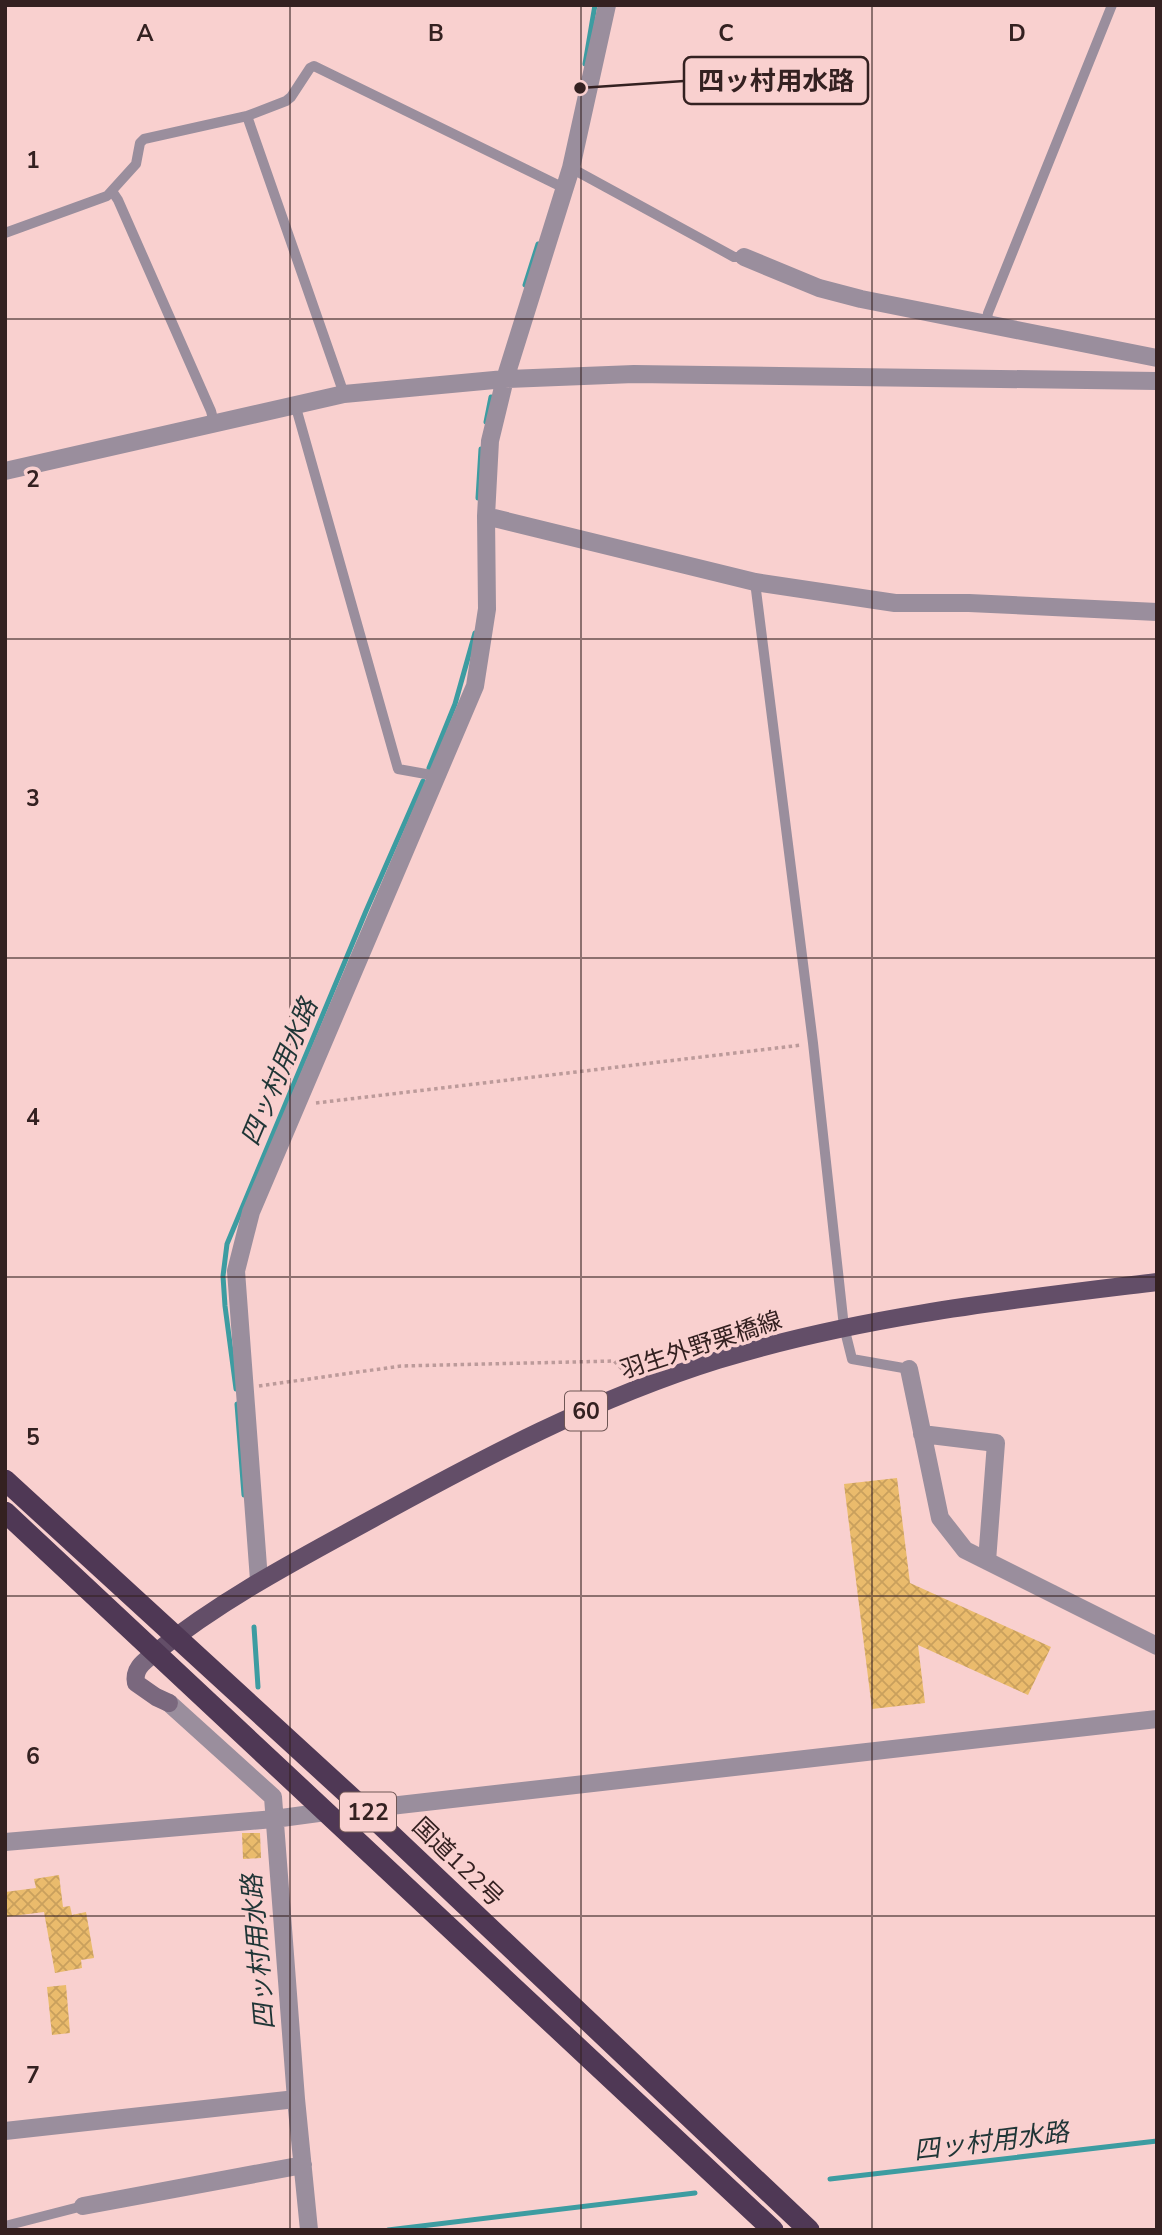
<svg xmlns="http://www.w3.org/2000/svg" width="1162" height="2235" font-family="'Nunito Sans','Noto Sans JP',sans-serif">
<defs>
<pattern id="building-cross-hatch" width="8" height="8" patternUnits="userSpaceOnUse" patternTransform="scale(1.75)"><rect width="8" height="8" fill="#eabb6c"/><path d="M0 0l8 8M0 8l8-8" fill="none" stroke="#c9a05d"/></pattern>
</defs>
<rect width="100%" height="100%" fill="#f9d0cf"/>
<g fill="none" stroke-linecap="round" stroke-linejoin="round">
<path stroke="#3d9ca1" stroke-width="5" d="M 585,64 L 595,5
M 525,285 L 538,244
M 486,422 L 491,397
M 478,498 L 481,449
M 429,768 L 455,704 L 475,633
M 236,1389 L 225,1306 L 223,1276 L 227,1244 L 366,911 L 423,781
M 237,1404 L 244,1495
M 254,1627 L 258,1687
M 830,2179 L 1157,2141
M 388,2230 L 695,2193"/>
</g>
<path fill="url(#building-cross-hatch)" d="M 897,1478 L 910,1583 L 1051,1647 L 1028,1695 L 918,1645 L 925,1703 L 872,1709 L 844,1484 Z
M 242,1833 L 260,1833 L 261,1858 L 243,1859 Z
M 59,1875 L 63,1907 L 70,1906 L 72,1915 L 86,1912 L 94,1958 L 81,1960 L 82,1968 L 55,1973 L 44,1912 L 5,1917 L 5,1892 L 36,1888 L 34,1879 Z
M 66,1985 L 70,2033 L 52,2035 L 47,1987 Z"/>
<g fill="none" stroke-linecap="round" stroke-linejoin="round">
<path stroke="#bc9a9a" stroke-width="3.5" stroke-dasharray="3.5 3.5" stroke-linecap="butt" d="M 316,1103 L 802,1045
M 259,1386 L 401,1366 L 614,1361 L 627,1374"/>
<path stroke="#9a8e9d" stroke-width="10" d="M 247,116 L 344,394
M 571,168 L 734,257 L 744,257
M 112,191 L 118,200 L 211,411 L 214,423
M 5,233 L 107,196 L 136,164 L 140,143 L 144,139 L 247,116 L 286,101 L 291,97 L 310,68 L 314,66 L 564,188
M 986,325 L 988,313 L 1112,5
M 295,404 L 398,769 L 437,776
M 755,582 L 813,1043 L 844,1327 L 852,1359 L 909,1369
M 5,2226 L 83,2206"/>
<path stroke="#9a8e9d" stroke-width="18" d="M 744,257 L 819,288 L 861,299 L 1157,358
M 5,471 L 344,394 L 505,379 L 634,374 L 1157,381
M 486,516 L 755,582 L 895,603 L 969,603 L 1157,612
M 909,1369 L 940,1518 L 965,1550 L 1157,1646
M 922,1434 L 996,1443 L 987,1561
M 259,1580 L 236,1271 L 251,1212 L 475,686 L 487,609 L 486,516 L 490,441 L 505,379 L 571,168 L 607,5
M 169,1703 L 273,1797 L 296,2099 L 309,2230
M 364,1809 L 1157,1719
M 5,1842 L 274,1819 L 326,1812
M 5,2131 L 296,2099
M 83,2206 L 303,2165"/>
<path stroke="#7a687e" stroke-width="18" d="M 155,1653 C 145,1661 133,1668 136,1683 L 156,1697 L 169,1703"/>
<path stroke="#634e68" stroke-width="18" d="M 155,1653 C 222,1599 297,1560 372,1519 C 483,1458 596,1398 718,1360 C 861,1316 1009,1300 1157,1282"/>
<path stroke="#4f3855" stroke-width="21" d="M 5,1480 L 364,1809 L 809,2230
M 5,1512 L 773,2230"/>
</g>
<path fill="none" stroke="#342121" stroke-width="2" stroke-opacity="0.55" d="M 290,5 L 290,2230M 581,5 L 581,2230M 872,5 L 872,2230M 5,319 L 1157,319M 5,639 L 1157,639M 5,958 L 1157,958M 5,1277 L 1157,1277M 5,1596 L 1157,1596M 5,1916 L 1157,1916"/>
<g text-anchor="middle" stroke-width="7" stroke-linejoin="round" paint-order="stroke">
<g fill="#f9d0cf" stroke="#6f5655" stroke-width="2">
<rect x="565" y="1391.5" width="42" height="39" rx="5"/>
<rect x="340" y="1792.5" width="56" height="39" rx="5"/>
</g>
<g font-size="23" font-weight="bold" fill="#342121">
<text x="586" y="1419">60</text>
<text x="368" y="1820">122</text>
</g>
<g font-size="24" fill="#342121" stroke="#f9d0cf">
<text transform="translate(701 1345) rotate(-18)" y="8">羽生外野栗橋線</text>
<text transform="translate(458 1862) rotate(44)" y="8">国道122号</text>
</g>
<g font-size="26" font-style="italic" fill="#1f3536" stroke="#f9d0cf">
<text transform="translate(279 1072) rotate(-67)" y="9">四ッ村用水路</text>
<text transform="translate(258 1952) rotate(-95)" y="9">四ッ村用水路</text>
<text transform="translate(991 2141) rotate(-7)" y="9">四ッ村用水路</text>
</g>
</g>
<g font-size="23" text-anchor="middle" font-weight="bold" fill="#342121" stroke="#f9d0cf" stroke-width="7" stroke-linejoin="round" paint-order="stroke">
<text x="145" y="41">A</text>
<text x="436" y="41">B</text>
<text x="726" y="41">C</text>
<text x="1017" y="41">D</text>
<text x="33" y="168">1</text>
<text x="33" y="487">2</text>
<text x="33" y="806">3</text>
<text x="33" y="1125">4</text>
<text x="33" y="1445">5</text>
<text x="33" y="1764">6</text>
<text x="33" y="2083">7</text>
</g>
<path fill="none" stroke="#342121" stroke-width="2.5" d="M580 88L684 81"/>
<circle fill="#342121" stroke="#f9d0cf" stroke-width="2.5" cx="580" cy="88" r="7"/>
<rect fill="#f9d0cf" stroke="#342121" stroke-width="2.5" x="684" y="57" width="184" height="47" rx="7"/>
<g font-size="26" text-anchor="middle" font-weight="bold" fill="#342121">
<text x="776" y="90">四ッ村用水路</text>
</g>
<rect width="1162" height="2235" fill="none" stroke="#342121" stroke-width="14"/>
</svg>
